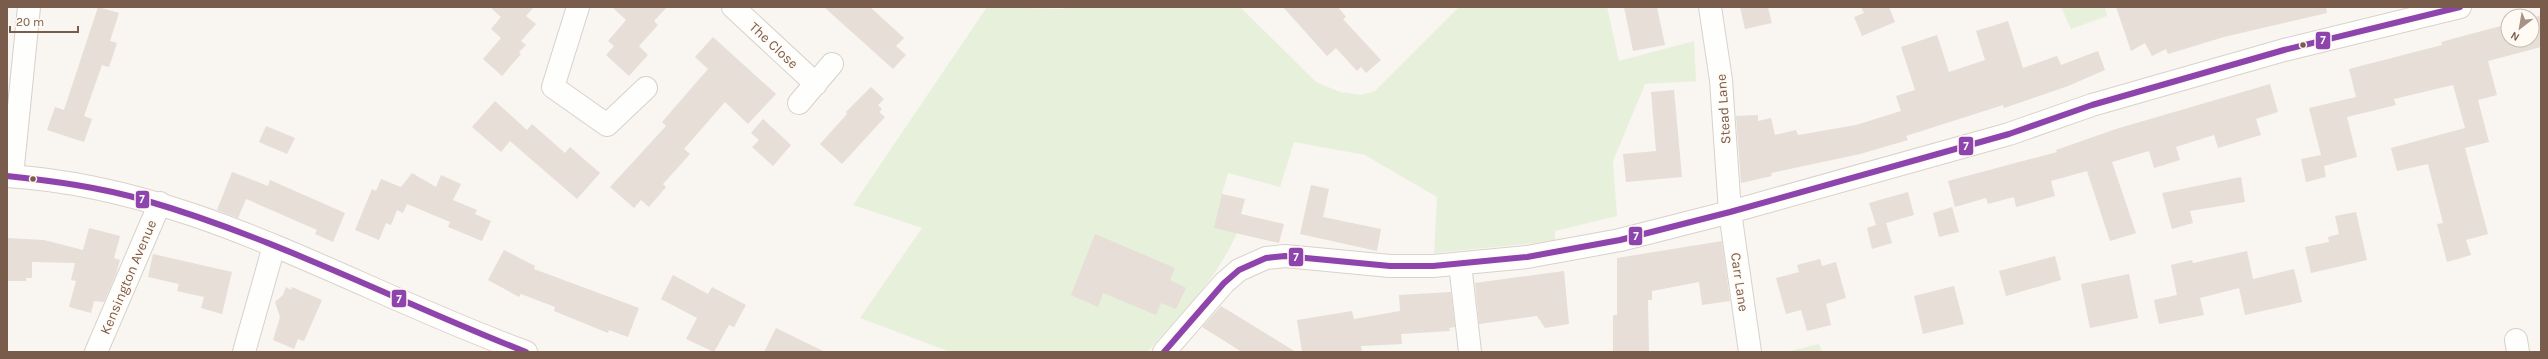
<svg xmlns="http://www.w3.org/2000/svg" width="2548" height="359" font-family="Karla,sans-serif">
<rect width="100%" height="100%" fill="#f9f5f0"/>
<path fill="#e7f0db" d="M 987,7 L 1063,9 L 1064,7 L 1240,7 L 1316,82 L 1340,92 L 1362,95 L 1375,91 L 1459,7 L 1607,7 L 1619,61 L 1694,41 L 1696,81 L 1645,84 L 1613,161 L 1617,216 L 1555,231 L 1555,241 L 1434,253 L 1437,197 L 1365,155 L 1294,142 L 1280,187 L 1228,173 L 1222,194 L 1237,233 C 1216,280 1182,314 1147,352 L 950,352 L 860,318 L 922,228 L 853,205 Z
M 2061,7 L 2105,7 L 2107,16 L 2071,29 Z
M 1819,344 L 1822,352 L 1786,352 Z"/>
<path fill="#e6ded7" d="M 98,7 L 119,13 L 110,41 L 117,43 L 109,67 L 102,65 L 84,116 L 92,119 L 84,142 L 47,130 L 55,107 L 64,110 Z
M 490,7 L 534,7 L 526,16 L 536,24 L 521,41 L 526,45 L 519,52 L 521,54 L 502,76 L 483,59 L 501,38 L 491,29 L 501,17 Z
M 612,7 L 667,7 L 654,21 L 658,25 L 639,46 L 648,55 L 629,76 L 606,55 L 614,46 L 608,41 L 626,20 Z
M 824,7 L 870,7 L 904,38 L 896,46 L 906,55 L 893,69 Z
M 1283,7 L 1338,7 L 1346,17 L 1343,19 L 1381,60 L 1366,73 L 1361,67 L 1357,71 L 1336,48 L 1327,56 Z
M 1624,7 L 1657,7 L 1665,45 L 1633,51 Z
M 1740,7 L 1768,7 L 1772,23 L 1745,29 Z
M 1861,7 L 1889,7 L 1895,22 L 1862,36 L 1854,17 L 1864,13 Z
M 2116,7 L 2326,7 L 2327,13 L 2224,37 L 2168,54 L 2166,49 L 2152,56 L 2145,43 L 2131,51 Z
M 2541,15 L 2541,47 L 2488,61 L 2497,95 L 2478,100 L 2489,142 L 2465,148 L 2488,234 L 2466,240 L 2471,255 L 2447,262 L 2437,224 L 2443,223 L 2428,164 L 2397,171 L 2391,148 L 2465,128 L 2453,85 L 2394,99 L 2396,105 L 2347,117 L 2357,157 L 2324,166 L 2326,177 L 2306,182 L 2301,159 L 2321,155 L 2309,108 L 2356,97 L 2349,69 L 2442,45 L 2441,42 L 2508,24 L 2508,40 L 2532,40 L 2532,18 Z
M 2008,21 L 2023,68 L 2057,56 L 2061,65 L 2098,51 L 2105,70 L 2068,86 L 2004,108 L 2003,105 L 1906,136 L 1908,140 L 1860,154 L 1771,173 L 1772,176 L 1741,183 L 1736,116 L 1758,115 L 1758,121 L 1771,118 L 1775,135 L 1796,130 L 1798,135 L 1856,125 L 1901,111 L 1896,96 L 1915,90 L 1901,47 L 1937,35 L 1949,72 L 1985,60 L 1976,31 Z
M 713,37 L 776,94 L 748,124 L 725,102 L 684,149 L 690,154 L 663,184 L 666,187 L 649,207 L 641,200 L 634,208 L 610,187 L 666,126 L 662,122 L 708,69 L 695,57 Z
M 2270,84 L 2278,112 L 2256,119 L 2261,135 L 2218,148 L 2214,135 L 2176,147 L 2180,160 L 2154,168 L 2149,151 L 2112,162 L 2136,233 L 2110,241 L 2087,171 L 2051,181 L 2055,196 L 2016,207 L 2014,197 L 1988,204 L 1986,198 L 1955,207 L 1948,181 L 2057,152 L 2056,150 L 2116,129 Z
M 871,87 L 884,99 L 878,105 L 882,109 L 879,112 L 885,117 L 842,164 L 820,144 L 847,114 L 846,112 Z
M 1674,90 L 1682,177 L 1626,182 L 1623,154 L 1656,151 L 1651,92 Z
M 495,101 L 527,130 L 532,124 L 565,153 L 570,147 L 600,173 L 577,199 L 510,141 L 501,152 L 472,127 Z
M 763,119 L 791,145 L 773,166 L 752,147 L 759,140 L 751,133 Z
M 266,126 L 295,138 L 287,154 L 259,142 Z
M 232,172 L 268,186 L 270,180 L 345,213 L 333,242 L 315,234 L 317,230 L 246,199 L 238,218 L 217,210 Z
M 412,173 L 436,187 L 441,175 L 461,184 L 453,200 L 477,210 L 475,214 L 491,221 L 482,241 L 448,227 L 450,222 L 407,204 L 403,213 L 397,210 L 391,225 L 386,223 L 379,240 L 355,230 L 372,189 L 376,191 L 381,179 L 401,187 Z
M 2241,177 L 2245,202 L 2190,211 L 2193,223 L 2172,229 L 2162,193 Z
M 1311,185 L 1329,189 L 1323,217 L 1381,229 L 1377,251 L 1300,234 Z
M 1908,192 L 1914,215 L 1886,223 L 1892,243 L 1872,249 L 1867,228 L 1879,224 L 1876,225 L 1869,203 Z
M 1222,194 L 1245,199 L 1241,214 L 1284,224 L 1279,243 L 1214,228 Z
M 1952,207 L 1959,232 L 1939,237 L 1933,213 Z
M 2356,212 L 2367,260 L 2311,273 L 2305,247 L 2329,242 L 2328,237 L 2339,234 L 2335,216 Z
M 89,228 L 120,236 L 114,258 L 120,260 L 116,274 L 104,302 L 94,301 L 91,313 L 69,307 L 76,281 L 71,280 L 75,263 L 32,262 L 32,278 L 26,278 L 26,281 L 7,281 L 7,238 L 44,240 L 83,250 Z
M 1095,234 L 1175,268 L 1170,280 L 1186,288 L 1176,309 L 1161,303 L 1156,315 L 1103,293 L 1098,307 L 1071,295 Z
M 1722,241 L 1730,301 L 1702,305 L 1699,282 L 1652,291 L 1652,300 L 1648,300 L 1649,352 L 1613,352 L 1613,315 L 1617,315 L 1617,258 Z
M 504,250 L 535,266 L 534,269 L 639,308 L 628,337 L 609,330 L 608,333 L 554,311 L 555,307 L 521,294 L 519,297 L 488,280 Z
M 2247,251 L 2253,279 L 2294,269 L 2302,302 L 2245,315 L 2239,288 L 2200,298 L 2204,315 L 2159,324 L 2154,300 L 2177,295 L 2171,265 L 2192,260 L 2193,263 Z
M 153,254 L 232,272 L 222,314 L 201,308 L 204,297 L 177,291 L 179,284 L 148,277 Z
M 2055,256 L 2061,280 L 2006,296 L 1999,271 Z
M 1820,259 L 1822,266 L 1836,262 L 1846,298 L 1826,304 L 1831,325 L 1807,331 L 1801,310 L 1786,314 L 1776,278 L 1799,272 L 1797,265 Z
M 1564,271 L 1569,324 L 1545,328 L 1537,316 L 1479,324 L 1475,283 Z
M 2129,274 L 2138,318 L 2090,328 L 2081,284 Z
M 673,275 L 708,294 L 712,287 L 746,305 L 734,327 L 729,325 L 714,352 L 686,339 L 697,318 L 661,299 Z
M 1954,286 L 1964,324 L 1923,334 L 1914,296 Z
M 286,287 L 291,290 L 292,287 L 322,300 L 304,341 L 298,339 L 294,349 L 273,340 L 280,317 L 275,302 L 283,295 Z
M 1451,292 L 1455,327 L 1449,328 L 1450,331 L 1401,334 L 1402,344 L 1361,346 L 1362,352 L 1302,352 L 1297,320 L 1352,311 L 1354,319 L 1400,311 L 1399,295 Z
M 1221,306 L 1296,352 L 1242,352 L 1202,327 Z
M 776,328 L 825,352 L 764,352 Z"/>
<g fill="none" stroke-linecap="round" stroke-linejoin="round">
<defs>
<path id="street" d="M 578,7 L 553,87 L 607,125 L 646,88
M 733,7 L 816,84
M 1710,7 L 1721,80 L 1730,212
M 799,103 L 832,64
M 12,176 L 29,7
M 1460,264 L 1470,352
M 2516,340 L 2518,352
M 96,352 L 160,203
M 244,352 L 274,246"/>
<path id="secondary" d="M 7,176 C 194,187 354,290 526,352
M 1730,212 L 1750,352
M 1164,352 L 1224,283 L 1239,270 L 1266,258 L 1285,256 L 1390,266 L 1433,266 L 1527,257 L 1620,240 L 1730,212 L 2009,134 L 2092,105 L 2284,50 L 2460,7"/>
</defs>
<use href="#street" stroke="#d7d1cb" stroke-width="24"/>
<use href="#secondary" stroke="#d9d2cb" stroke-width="24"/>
<use href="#street" stroke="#fefefd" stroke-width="22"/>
<use href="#secondary" stroke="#fefefd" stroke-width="22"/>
<defs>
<path id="bus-1" d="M 7,176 C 53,181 99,187 144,200 C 276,238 398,302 526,352
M 1164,352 L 1224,283 L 1239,270 L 1266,258 L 1285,256 L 1390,266 L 1433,266 L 1527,257 L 1620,240 L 1730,212 L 2009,134 L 2092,105 L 2284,50 L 2460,7"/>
</defs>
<use href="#bus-1" stroke="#fffaf3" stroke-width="9"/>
<use href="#bus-1" stroke="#8e44ad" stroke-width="6"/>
</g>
<g fill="#7a5c4d" stroke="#fffaf3" stroke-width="1.5">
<circle cx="2303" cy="45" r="3.5"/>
<circle cx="33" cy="179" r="3.5"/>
</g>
<g text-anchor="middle" stroke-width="3" stroke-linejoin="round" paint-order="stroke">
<g font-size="14" fill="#7a5c4d" stroke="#fffaf3">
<text transform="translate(774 45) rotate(43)" y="5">The Close</text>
<text transform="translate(1723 109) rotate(-94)" y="5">Stead Lane</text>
<text transform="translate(128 277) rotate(-67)" y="5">Kensington Avenue</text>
<text transform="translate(1740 282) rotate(82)" y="5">Carr Lane</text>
</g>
</g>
<g stroke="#fffaf3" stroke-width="1.5">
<rect x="2315" y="31" width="16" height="19" rx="4" fill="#8e44ad"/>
<rect x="1958" y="136" width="16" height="20" rx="4" fill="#8e44ad"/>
<rect x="135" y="190" width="15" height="19" rx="4" fill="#8e44ad"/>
<rect x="1628" y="226" width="15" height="20" rx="4" fill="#8e44ad"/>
<rect x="1288" y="247" width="16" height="20" rx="4" fill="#8e44ad"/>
<rect x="391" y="289" width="16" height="19" rx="4" fill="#8e44ad"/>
</g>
<g font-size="11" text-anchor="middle" font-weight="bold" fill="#fff">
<text x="2323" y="44">7</text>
<text x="1966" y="150">7</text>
<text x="142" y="203">7</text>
<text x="1636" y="240">7</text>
<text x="1296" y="261">7</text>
<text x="399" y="303">7</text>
</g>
<rect width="2548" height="359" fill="none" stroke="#7a5c4d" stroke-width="16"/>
<g transform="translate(2520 28) rotate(211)"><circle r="19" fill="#fffaf3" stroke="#cabbb1"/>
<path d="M0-3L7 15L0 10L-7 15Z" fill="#a69286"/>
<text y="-6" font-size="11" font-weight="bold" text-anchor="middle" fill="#7a5c4d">N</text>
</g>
<path d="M10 26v6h68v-6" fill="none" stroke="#7a5c4d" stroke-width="2"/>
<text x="16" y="26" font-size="12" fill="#7a5c4d" stroke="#fffaf3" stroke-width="3" paint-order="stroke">20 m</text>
</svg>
